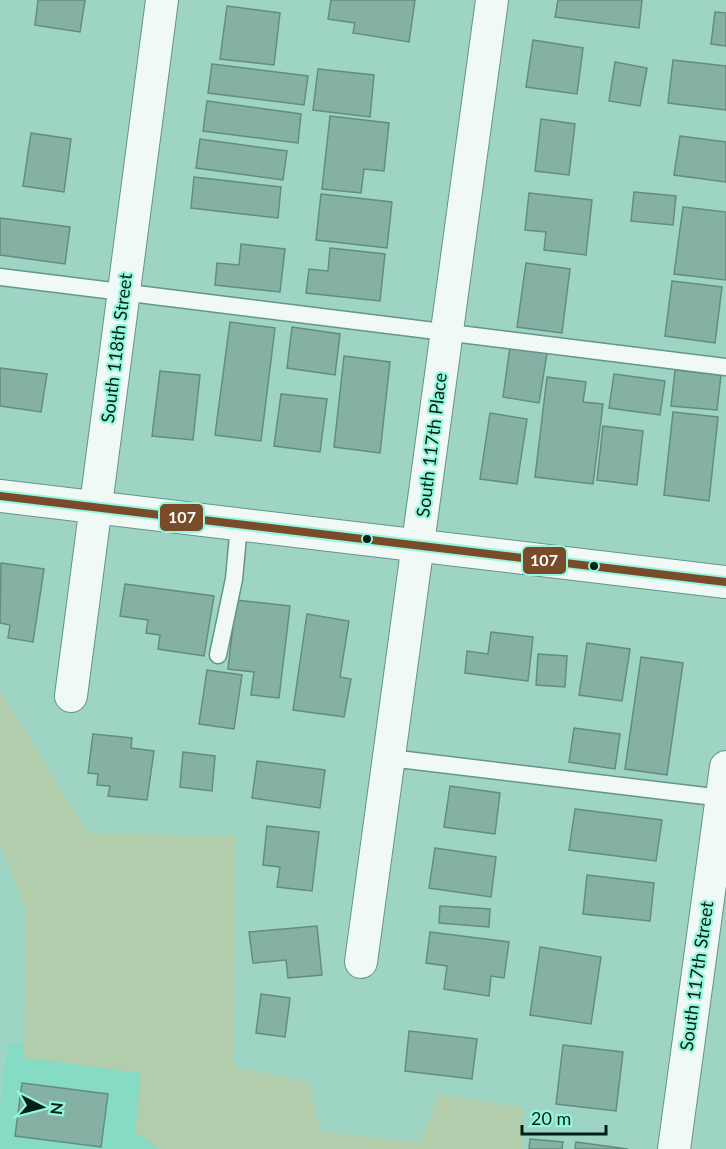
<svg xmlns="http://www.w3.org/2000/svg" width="726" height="1149" font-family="Lato,sans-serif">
<rect width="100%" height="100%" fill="#9dd4c4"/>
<path fill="#85dbc3" d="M 8,1043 L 166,1065 L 155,1149 L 0,1149 L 0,1108 Z"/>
<path fill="#b1cdab" d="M 0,690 L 88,833 L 235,836 L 234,1066 L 309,1083 L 321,1132 L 420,1142 L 439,1094 L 524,1108 L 523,1149 L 160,1149 L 135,1132 L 141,1073 L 24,1058 L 26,912 L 0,842 Z"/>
<path fill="#85b1a5" stroke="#648c81" stroke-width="1.5" d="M 38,0 L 85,0 L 80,32 L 35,25 Z
M 331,0 L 415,0 L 409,42 L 353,33 L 355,23 L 328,19 Z
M 558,0 L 642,0 L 639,28 L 555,17 Z
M 227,6 L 280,13 L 274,65 L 220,59 Z
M 715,12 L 726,13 L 726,46 L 711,44 Z
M 533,40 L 583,48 L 577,94 L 526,87 Z
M 673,60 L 726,66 L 726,110 L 668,103 Z
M 615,62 L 647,68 L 640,106 L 609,101 Z
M 212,64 L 308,76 L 304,105 L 208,93 Z
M 318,69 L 374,75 L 370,117 L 313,110 Z
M 207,101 L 301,114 L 298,143 L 203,131 Z
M 330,116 L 389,123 L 384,171 L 364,169 L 361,193 L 322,189 Z
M 541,119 L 575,124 L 569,175 L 535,171 Z
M 31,133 L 71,139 L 64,192 L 23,186 Z
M 680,136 L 726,142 L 726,182 L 674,175 Z
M 200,139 L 287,151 L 283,180 L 196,168 Z
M 194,177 L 281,187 L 278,218 L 191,208 Z
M 634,192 L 676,196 L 673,225 L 631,221 Z
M 529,193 L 592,200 L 586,255 L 544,250 L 546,232 L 525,230 Z
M 321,194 L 392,202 L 387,248 L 316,240 Z
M 683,207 L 726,212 L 726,280 L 674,274 Z
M 0,218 L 70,227 L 65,264 L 0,255 Z
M 241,244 L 285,249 L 280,292 L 215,285 L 217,263 L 239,265 Z
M 330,248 L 385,254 L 380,301 L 306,293 L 309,269 L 328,271 Z
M 526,263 L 570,269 L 562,333 L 517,327 Z
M 672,281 L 722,287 L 715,343 L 665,336 Z
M 230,322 L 275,328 L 261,441 L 215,435 Z
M 292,327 L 340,334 L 335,375 L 287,368 Z
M 510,347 L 547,353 L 539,403 L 503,397 Z
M 344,356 L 390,362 L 380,453 L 334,447 Z
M 0,368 L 47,374 L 41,412 L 0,406 Z
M 675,370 L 721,375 L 717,410 L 671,406 Z
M 160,371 L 200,375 L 193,440 L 152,436 Z
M 614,374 L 665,381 L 660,415 L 609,408 Z
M 547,377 L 586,382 L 583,402 L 603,404 L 593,484 L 535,477 Z
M 281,394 L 327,399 L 320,452 L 274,446 Z
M 673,412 L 718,417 L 709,501 L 664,495 Z
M 490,413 L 527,419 L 517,484 L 480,479 Z
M 603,426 L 643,431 L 637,485 L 597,480 Z
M 1,563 L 44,569 L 33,642 L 8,638 L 10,625 L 0,623 Z
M 125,584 L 214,596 L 204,656 L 158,649 L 160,635 L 146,633 L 148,620 L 120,616 Z
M 236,600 L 290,606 L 279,698 L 251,695 L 254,672 L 228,669 Z
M 307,614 L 349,621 L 340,677 L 351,679 L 344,717 L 293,710 Z
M 491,632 L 533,637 L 528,681 L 465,673 L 467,651 L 488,654 Z
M 587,643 L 630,649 L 622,701 L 579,695 Z
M 538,654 L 567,656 L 565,687 L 536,685 Z
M 641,657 L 683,663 L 667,775 L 625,769 Z
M 207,670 L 242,675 L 234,729 L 199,724 Z
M 574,728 L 620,734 L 615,769 L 569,762 Z
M 93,734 L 132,738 L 131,748 L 154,751 L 147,800 L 108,796 L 110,786 L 97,785 L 98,774 L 88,773 Z
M 183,752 L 215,756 L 212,791 L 180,787 Z
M 257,761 L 325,770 L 320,808 L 252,798 Z
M 450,786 L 500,793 L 495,834 L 444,827 Z
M 575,809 L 662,820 L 656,861 L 569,850 Z
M 267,826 L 319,832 L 312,891 L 277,887 L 280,867 L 263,865 Z
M 435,848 L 496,857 L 491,897 L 429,888 Z
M 587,875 L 654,883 L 650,921 L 583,914 Z
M 440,906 L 490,909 L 489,927 L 439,923 Z
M 317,926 L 322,975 L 288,978 L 286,960 L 253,963 L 249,932 Z
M 430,932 L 509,942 L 504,978 L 491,976 L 489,996 L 444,989 L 447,966 L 426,963 Z
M 540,947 L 601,957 L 591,1024 L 530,1015 Z
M 261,994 L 290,998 L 285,1037 L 256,1033 Z
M 409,1031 L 477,1039 L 472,1079 L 405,1071 Z
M 563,1045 L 623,1052 L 616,1111 L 556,1104 Z
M 22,1083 L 108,1094 L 101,1147 L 15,1136 Z
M 530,1139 L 563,1142 L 562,1149 L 529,1149 Z
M 576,1142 L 628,1149 L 575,1149 Z"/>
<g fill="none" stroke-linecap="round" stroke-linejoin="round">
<defs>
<path id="service" d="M 0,277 L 726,367
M 218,655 L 234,579 L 239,525
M 390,758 L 722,798"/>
<path id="minor" d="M 0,496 L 726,582
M 71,696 L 162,0
M 361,962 L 492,0
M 674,1149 L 726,767"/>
</defs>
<use href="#service" stroke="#659489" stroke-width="19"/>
<use href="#minor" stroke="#659489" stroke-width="34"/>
<use href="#service" stroke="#f0f9f6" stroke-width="16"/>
<use href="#minor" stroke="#f0f9f6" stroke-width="32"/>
<defs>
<path id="bus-1" d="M 0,496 L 726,582"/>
</defs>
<use href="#bus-1" stroke="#94f7db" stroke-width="12"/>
<use href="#bus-1" stroke="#7a4b2a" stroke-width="8"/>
</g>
<g fill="#001f18" stroke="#94f7db" stroke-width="2">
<circle cx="367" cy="539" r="5"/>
<circle cx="594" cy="566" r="5"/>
</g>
<g text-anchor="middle" stroke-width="4.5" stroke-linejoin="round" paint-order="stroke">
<g font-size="18" fill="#001f18" stroke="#94f7db">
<text transform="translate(117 348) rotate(-83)" y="6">South 118th Street</text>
<text transform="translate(432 445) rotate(-83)" y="6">South 117th Place</text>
<text transform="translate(697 976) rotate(-82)" y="6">South 117th Street</text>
</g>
</g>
<g stroke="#94f7db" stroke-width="2">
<rect x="159" y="503" width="45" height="29" rx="6" fill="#7a4b2a"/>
<rect x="522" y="546" width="45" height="29" rx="6" fill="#7a4b2a"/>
</g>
<g font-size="16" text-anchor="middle" font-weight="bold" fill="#fff">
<text x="182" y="523">107</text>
<text x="544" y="566">107</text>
</g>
<g transform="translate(42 1107) rotate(96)" stroke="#94f7db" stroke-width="4.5" paint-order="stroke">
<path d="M0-4.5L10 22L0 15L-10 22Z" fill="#001f18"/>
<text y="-9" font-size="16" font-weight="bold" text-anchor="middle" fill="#001f18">N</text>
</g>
<path d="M522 1125v9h84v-9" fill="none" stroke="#001f18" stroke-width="3"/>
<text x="531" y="1125" font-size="18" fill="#001f18" stroke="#94f7db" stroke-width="4.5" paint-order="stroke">20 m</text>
</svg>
